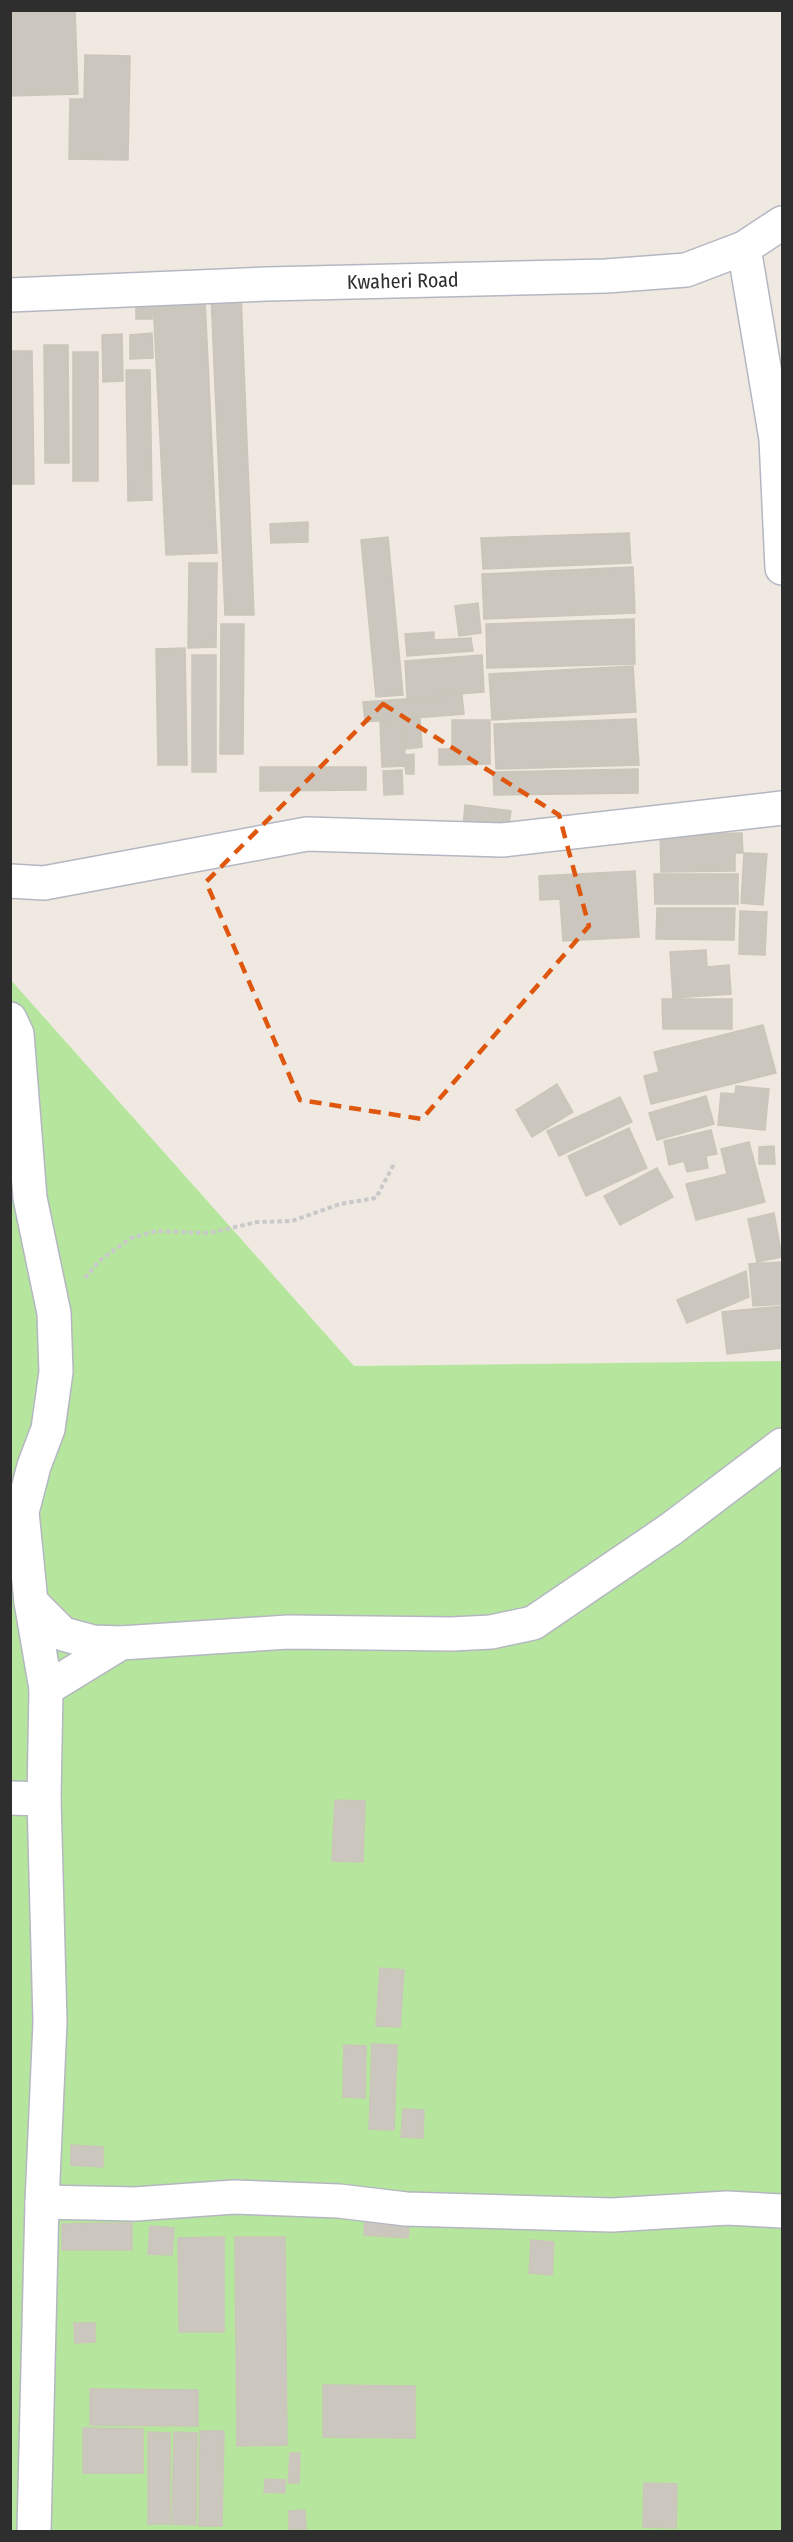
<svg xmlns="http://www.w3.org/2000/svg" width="793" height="2542" font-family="'Fira Sans Condensed',sans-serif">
<rect width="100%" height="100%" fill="#efe9e1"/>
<path fill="#b6e59e" d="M 10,979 L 354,1366 L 782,1361 L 782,2531 L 11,2531 Z"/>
<path fill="#cbc7bf" stroke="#cbc5ba" stroke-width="1.5" d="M 10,10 L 75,10 L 78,94 L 10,96 Z
M 85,55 L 130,56 L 128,160 L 69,159 L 70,99 L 84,99 Z
M 241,294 L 254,615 L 225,615 L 211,295 Z
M 136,298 L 152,299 L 152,319 L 136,319 Z
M 205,299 L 217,553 L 166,555 L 153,301 Z
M 152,333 L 153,358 L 130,359 L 130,335 Z
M 122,334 L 123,381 L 103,382 L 102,335 Z
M 44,345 L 68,345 L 69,463 L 45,463 Z
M 10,351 L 32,351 L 34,484 L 10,484 Z
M 73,352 L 98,352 L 98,481 L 73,481 Z
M 126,370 L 150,370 L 152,500 L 128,501 Z
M 308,522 L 308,542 L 271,543 L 270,524 Z
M 629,533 L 631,563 L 483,569 L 481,538 Z
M 388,537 L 403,695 L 376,697 L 361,540 Z
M 189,563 L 217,563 L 216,647 L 188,648 Z
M 633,567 L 635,613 L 484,619 L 482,574 Z
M 478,603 L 481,633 L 459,636 L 455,606 Z
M 634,619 L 635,664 L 487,668 L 486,624 Z
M 221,624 L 244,624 L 243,754 L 220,754 Z
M 434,632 L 434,640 L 471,638 L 473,651 L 407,656 L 405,634 Z
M 185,648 L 187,765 L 158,765 L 156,649 Z
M 192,655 L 216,655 L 216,772 L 192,772 Z
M 482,655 L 484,692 L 407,698 L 405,661 Z
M 633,666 L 636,712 L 492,720 L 489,674 Z
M 462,695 L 464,714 L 365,722 L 363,702 Z
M 420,719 L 422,747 L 406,749 L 404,720 Z
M 636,719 L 639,765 L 496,769 L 494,724 Z
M 404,720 L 405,755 L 414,754 L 414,774 L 406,774 L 405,766 L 382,767 L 380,721 Z
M 452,720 L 490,720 L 490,764 L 439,765 L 439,749 L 452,749 Z
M 260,767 L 366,767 L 366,790 L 260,791 Z
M 638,769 L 638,793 L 494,795 L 493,772 Z
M 402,770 L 403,794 L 384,795 L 383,771 Z
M 465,805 L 511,811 L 508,833 L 463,827 Z
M 660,829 L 693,834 L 742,833 L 743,853 L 735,853 L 735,871 L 661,872 Z
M 744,853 L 767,854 L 763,905 L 741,903 Z
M 635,871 L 639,937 L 563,941 L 560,899 L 540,900 L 539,876 Z
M 654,874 L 738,874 L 738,904 L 655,904 Z
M 657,908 L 735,908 L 734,940 L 656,939 Z
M 740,911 L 767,912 L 765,955 L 739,954 Z
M 706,950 L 707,967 L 729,965 L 731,994 L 673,998 L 670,952 Z
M 662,999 L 732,999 L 732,1029 L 663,1029 Z
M 763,1025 L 776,1073 L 651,1104 L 644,1076 L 659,1072 L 654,1052 Z
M 557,1084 L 573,1112 L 532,1137 L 516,1110 Z
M 736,1086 L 769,1089 L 765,1130 L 718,1125 L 721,1093 L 735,1094 Z
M 706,1096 L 714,1124 L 657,1140 L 649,1113 Z
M 620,1097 L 632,1122 L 559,1156 L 547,1131 Z
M 629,1128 L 647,1168 L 586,1196 L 568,1156 Z
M 711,1130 L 717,1154 L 706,1156 L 708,1168 L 687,1172 L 684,1161 L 669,1165 L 664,1141 Z
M 749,1142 L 765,1202 L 696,1220 L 686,1184 L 727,1174 L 721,1149 Z
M 774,1146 L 775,1164 L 759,1164 L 759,1147 Z
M 657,1168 L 673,1197 L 620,1225 L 604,1196 Z
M 774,1213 L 782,1257 L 757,1262 L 748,1219 Z
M 782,1262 L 782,1304 L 753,1306 L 749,1264 Z
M 746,1271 L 749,1297 L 687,1323 L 677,1300 Z
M 782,1306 L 782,1348 L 727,1354 L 722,1312 Z
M 335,1800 L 365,1801 L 363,1862 L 332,1861 Z
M 380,1968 L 404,1970 L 400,2027 L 376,2026 Z
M 372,2044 L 397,2045 L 394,2130 L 369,2129 Z
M 344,2045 L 366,2046 L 365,2098 L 343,2097 Z
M 403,2109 L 424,2110 L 423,2138 L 401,2137 Z
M 71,2145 L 103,2147 L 103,2167 L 71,2165 Z
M 365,2212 L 410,2216 L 408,2238 L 364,2235 Z
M 132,2223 L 132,2250 L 62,2250 L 62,2224 Z
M 150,2226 L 174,2228 L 172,2255 L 148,2254 Z
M 224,2237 L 224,2332 L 179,2332 L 178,2238 Z
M 235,2237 L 285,2237 L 287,2445 L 237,2446 Z
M 531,2240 L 554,2242 L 552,2275 L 529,2273 Z
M 74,2323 L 95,2323 L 95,2342 L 75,2343 Z
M 323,2385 L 415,2386 L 415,2438 L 323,2437 Z
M 90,2389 L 198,2390 L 198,2426 L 90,2425 Z
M 83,2428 L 143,2429 L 143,2473 L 83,2473 Z
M 200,2431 L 224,2431 L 222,2526 L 199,2526 Z
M 148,2432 L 170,2433 L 170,2524 L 148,2524 Z
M 174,2432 L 197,2433 L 196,2525 L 172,2524 Z
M 290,2453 L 300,2453 L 299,2483 L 288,2483 Z
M 265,2479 L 285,2480 L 285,2493 L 264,2492 Z
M 644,2483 L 677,2484 L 676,2528 L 643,2527 Z
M 305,2510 L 306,2529 L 289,2529 L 289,2511 Z"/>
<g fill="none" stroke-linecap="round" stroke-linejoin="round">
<defs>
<g id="minor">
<path d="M 744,248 L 776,439 L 782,568"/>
<path id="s1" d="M 10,295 L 267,284 L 606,276 L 686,270 L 744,248 L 782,223"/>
<path d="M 10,881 L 44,883 L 307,834 L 502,840 L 782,808"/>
<path d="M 10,1019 L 17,1034 L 30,1198 L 54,1313 L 56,1372 L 48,1429 L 34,1466 L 22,1512 L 31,1602 L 46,1689 L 44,1799 L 50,2022 L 42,2202 L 34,2532"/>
<path d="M 31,1602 L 63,1634 L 93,1642 L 121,1643 L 288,1632 L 452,1634 L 491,1632 L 533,1623 L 671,1529 L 782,1445"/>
<path d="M 46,1689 L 121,1643"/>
<path d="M 10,1798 L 44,1799"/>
<path d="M 42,2202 L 135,2204 L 234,2197 L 339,2201 L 406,2209 L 612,2215 L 727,2208 L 782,2211"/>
</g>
</defs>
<use href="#minor" stroke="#b4b7c1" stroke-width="36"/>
<path stroke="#c9c9c9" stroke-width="4" stroke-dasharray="4.5 3" stroke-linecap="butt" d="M 85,1278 L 99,1261 L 131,1238 L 156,1231 L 209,1233 L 257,1222 L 292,1221 L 340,1204 L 376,1198 L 395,1162"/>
<use href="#minor" stroke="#fff" stroke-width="33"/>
</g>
<path fill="none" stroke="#df570e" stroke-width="4.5" stroke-dasharray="12 8" stroke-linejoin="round" d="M 383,704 L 559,815 L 589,926 L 422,1119 L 300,1100 L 206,882 Z"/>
<g text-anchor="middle" stroke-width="5" stroke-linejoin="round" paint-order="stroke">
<g font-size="20" fill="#2e2e2e" stroke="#fff">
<text dy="7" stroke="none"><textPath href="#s1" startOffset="393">Kwaheri Road</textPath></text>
</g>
</g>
<rect width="793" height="2542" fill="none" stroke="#2e2e2e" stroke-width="24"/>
</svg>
